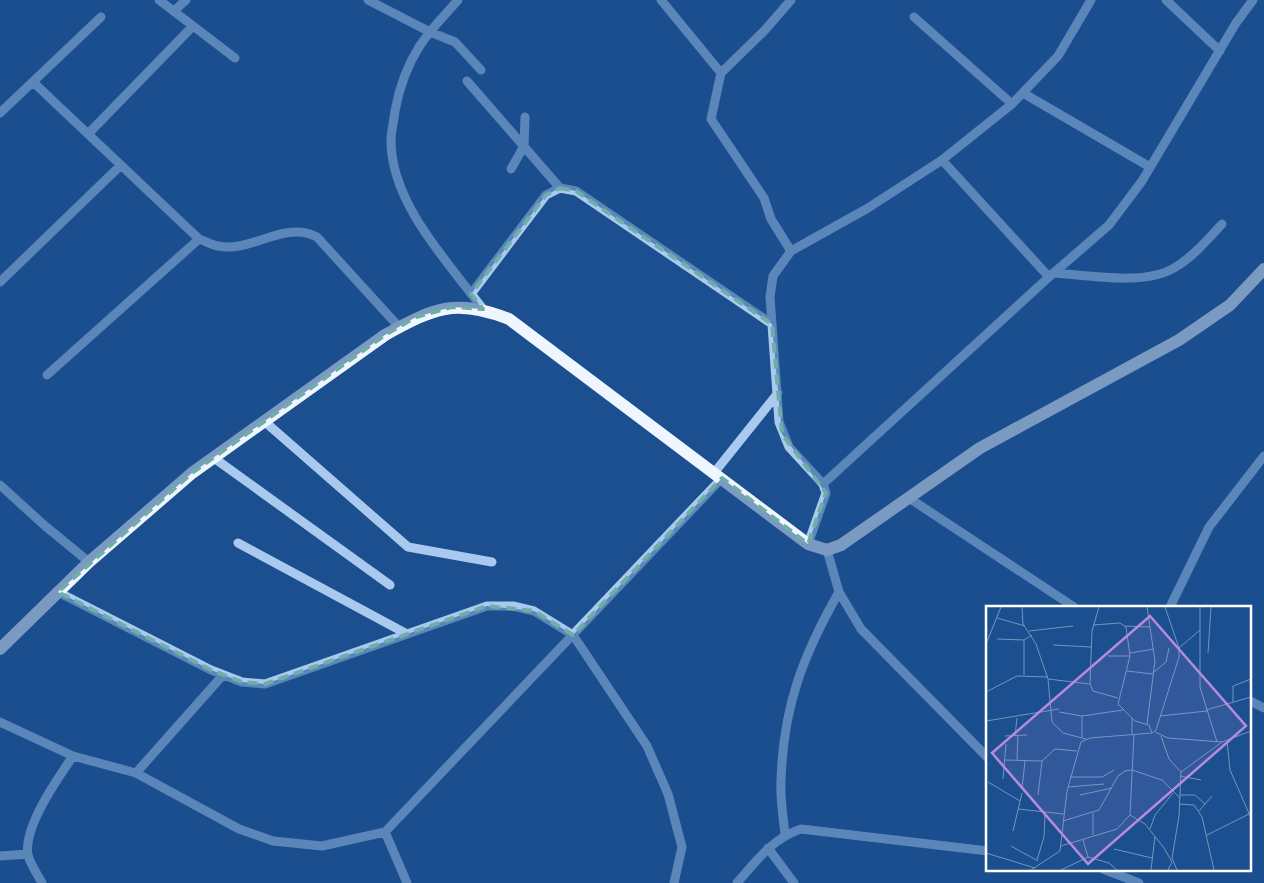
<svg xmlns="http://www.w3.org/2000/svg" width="1264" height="883" font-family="Poppins,sans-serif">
<rect width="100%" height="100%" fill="#1b4f8f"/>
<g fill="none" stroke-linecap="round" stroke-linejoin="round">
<path stroke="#a9c9ee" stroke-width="9" d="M 159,0 L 235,58
M 368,0 L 430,32 L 455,42 L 481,70
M 458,0 C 445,15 430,30 419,47 C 407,66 399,89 395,111 C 394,121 391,131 391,141 C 391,203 448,262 483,309
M 661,0 L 721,73 L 711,119 L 764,198 L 771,219 L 791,251
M 1166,0 L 1220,51
M 174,11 L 186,0
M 914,17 L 1012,104
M 721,73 L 765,30 L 791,0
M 467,81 L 560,188
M 33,82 L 199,239 C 205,241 212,245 218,246 C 252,253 283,220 317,237 L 399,327
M 1023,93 L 1150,167
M 0,113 L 101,17
M 88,134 L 193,26
M 942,160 L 1049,277
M 511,169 L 524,146 L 525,117
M 1053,273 C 1088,275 1144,286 1174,268 C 1193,257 1207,240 1222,224
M 0,282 L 120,166
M 471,294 L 546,195 L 560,188 L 576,191 L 772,324
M 47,375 L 199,239
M 264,421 L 408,547 L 492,562
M 214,458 L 390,585
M 714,473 L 778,393
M 823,484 L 1049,277 L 1109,225 L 1142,181 L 1236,23 L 1253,0
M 0,485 L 44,525 L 89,562
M 909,498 L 1074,607
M 238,543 L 407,634
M 808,544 L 826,493 L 823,484 L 789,447 L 779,422 L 770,297 L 773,276 L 791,251 L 868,208 L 942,160 L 1012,104 L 1058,56 L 1091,0
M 827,550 L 839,592 L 861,629 L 988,758
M 58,592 L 211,670 L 242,682 L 265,684 L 487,606 L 513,606 L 534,611 L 573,635 L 647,746 L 668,794 L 682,847 L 674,883
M 1170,607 L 1209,527 L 1264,456
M 1250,701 L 1264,708
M 0,722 L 73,756 L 136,773 L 239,829 L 273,841 L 322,846 L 385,832 L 722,478
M 136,773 L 223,675
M 385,832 L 407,883
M 785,834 C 783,817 780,798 781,781 C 783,707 803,655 839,592
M 768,848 L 794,883
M 0,856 L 28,854
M 1103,869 L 1139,883
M 42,883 C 38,875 30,864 28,855 C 23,827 58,778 73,756
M 737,883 C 756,861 773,838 801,829 L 988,851"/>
<path stroke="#f0f6ff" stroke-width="12" d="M 0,649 L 89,562 L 192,473 L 385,335 C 434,308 455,298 509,319 L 808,544 L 827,550 L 841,545 L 980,448 L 1179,340 L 1230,305 L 1264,269"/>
</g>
<path d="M0 0H1264V883H0ZM 560,188 L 576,191 L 772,324 L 782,434 L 826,493 L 808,544 L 722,478 L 573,635 L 534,611 L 487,606 L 265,684 L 242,682 L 211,670 L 58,592 L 192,473 L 385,335 L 416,317 L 452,307 L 483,309 L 471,294 L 546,195 Z" fill="#1b4f8f" fill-opacity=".55" fill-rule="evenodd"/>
<path fill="none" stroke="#6fada8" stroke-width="4" stroke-dasharray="10 6" stroke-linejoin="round" d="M 560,188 L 576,191 L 772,324 L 782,434 L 826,493 L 808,544 L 722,478 L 573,635 L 534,611 L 487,606 L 265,684 L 242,682 L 211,670 L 58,592 L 192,473 L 385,335 L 416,317 L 452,307 L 483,309 L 471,294 L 546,195 Z"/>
<g transform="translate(986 606)">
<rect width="265" height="265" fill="#1b4f8f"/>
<path fill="none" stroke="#7695bc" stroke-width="1" d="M 36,1 L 37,18 L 50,38 L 62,73 L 66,116 L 77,127 L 100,133M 214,1 L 214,81 L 231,136M 11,12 L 39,20M 107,19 L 134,17 L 140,21 L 144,50 L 132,98 L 149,115 L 163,119 L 166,127M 139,20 L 164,21M 43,25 L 87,20M 11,33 L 38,34 L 46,29M 38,34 L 38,69M 0,38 L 15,1M 67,39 L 105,41M 193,42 L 214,24M 144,47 L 168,43M 222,47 L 225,1M 122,50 L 144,50M 141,65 L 167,68M 167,67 L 180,56 L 183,42M 62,73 L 104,78 L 107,85 L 132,92M 104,78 L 106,25 L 113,1M 0,86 L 31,70 L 62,71M 247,96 L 247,80 L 265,73M 220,104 L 265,91M 73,106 L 96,110M 174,110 L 221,105M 146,112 L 146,129M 0,115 L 73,103M 161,118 L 169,55 L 161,1M 169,126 L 182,132 L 236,136 L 265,125M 19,130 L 41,129M 29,130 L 31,112M 175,130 L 183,153 L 195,166M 96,132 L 96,110 L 137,104M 241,135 L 244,164 L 265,212M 19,154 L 56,155 L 69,143 L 91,145M 31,154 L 32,129M 194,170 L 215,174M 84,171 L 116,171 L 128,164M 17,173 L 20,138M 2,176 L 34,195M 82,181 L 118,178M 36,182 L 39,155M 52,189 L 56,155M 94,189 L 126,182M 194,189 L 209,189 L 219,198M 193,198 L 208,199 L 216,211 L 228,264M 32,203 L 78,208M 213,205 L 226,190M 144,209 L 159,218 L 178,242 L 186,256 L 182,264M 77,215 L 113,204 L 132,170 L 139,165 L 146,164 L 176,174 L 194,192M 164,223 L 169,209 L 187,187M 27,225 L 36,187M 107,229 L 107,207M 221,229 L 263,208M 97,234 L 102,251 L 123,257 L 131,264M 25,240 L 52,255M 75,240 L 131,223 L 144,209 L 148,128M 128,243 L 166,252M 0,247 L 49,262M 51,254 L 58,231 L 59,208M 45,264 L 74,245 L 81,185 L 95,136 L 104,132 L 166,127 L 170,124 L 193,51 L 193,42 L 179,1M 75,264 L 102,251M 165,264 L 169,230M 191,264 L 186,252 L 193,210 L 195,166 L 236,136"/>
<path fill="#b68bdc" fill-opacity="0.15" stroke="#b68bdc" stroke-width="2.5" d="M 164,10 L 260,120 L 102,258 L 6,147 Z"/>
<rect width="265" height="265" fill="none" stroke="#fff" stroke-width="2.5"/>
</g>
</svg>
